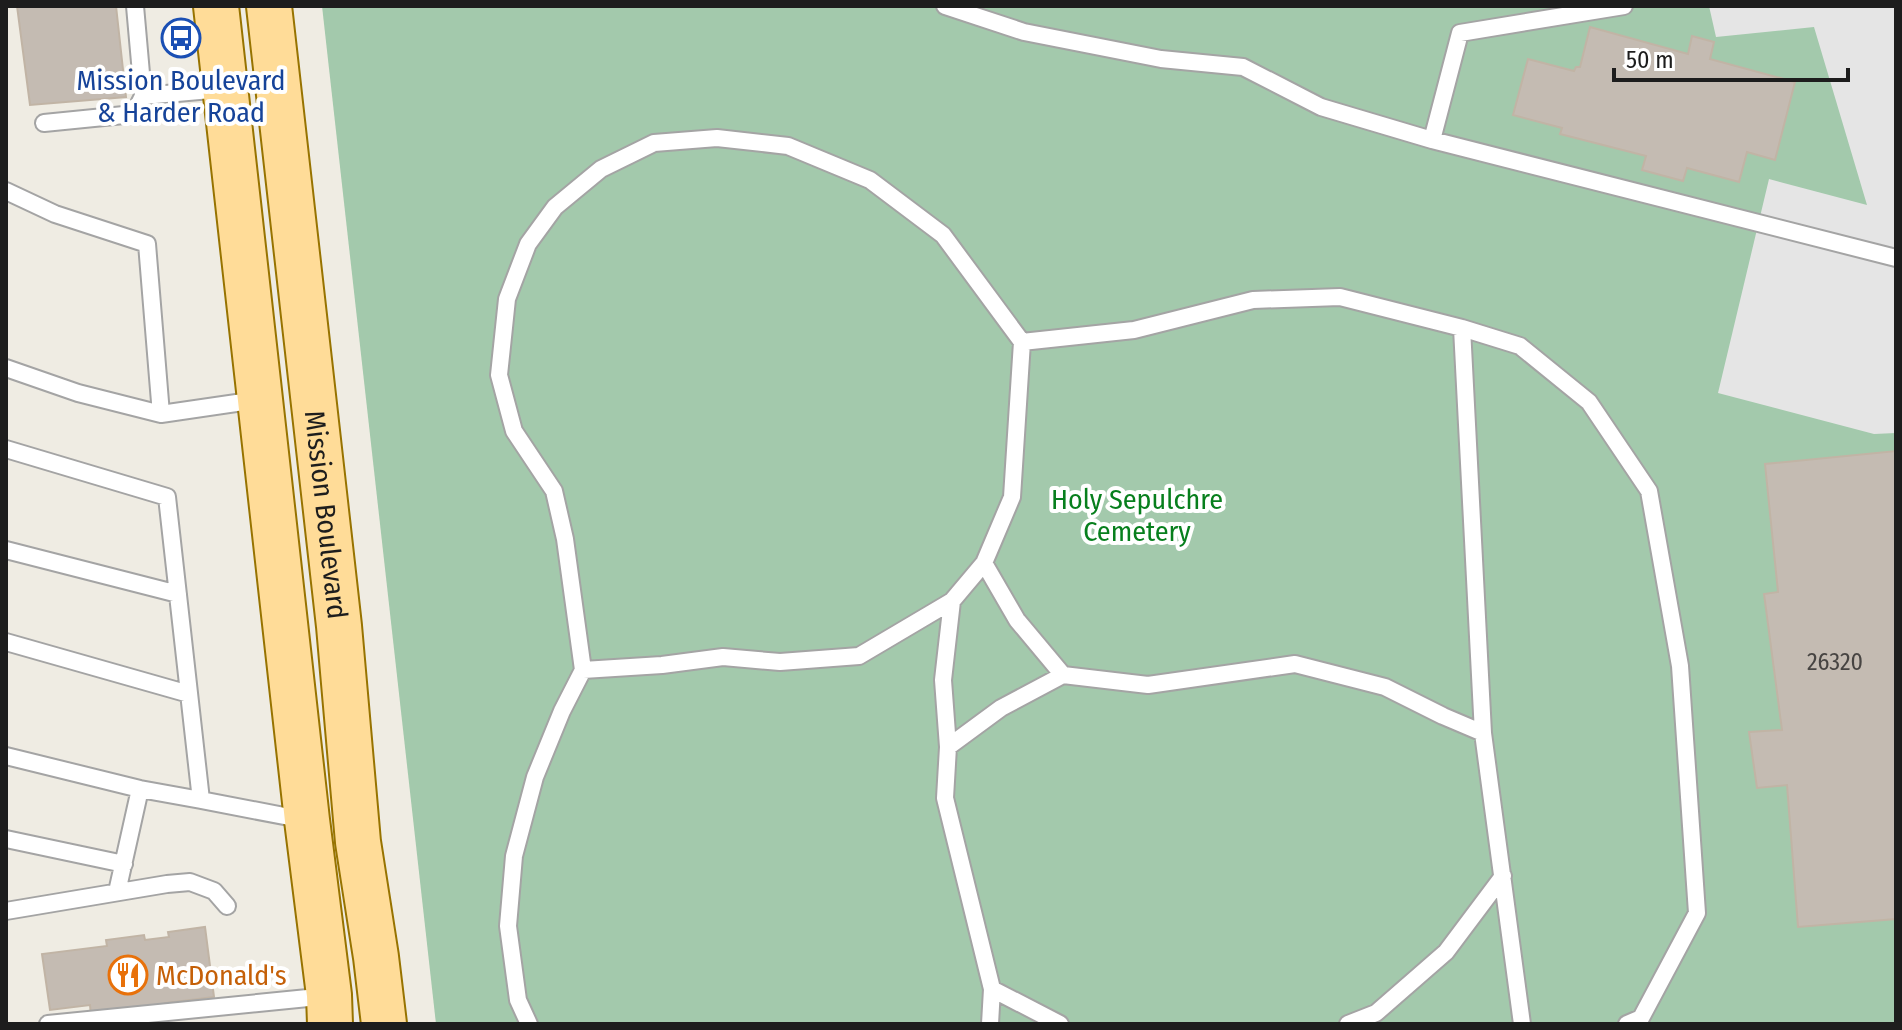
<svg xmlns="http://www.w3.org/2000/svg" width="1902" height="1030" font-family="'Fira Sans Condensed',sans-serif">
<rect width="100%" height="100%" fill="#efece3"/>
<path fill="#a3c9ac" d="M 322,6 L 1896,6 L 1896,1024 L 436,1024 Z"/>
<path fill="#e5e5e5" d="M 1709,6 L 1896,6 L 1896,433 L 1874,434 L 1718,393 L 1769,179 L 1867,205 L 1814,27 L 1716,37 Z"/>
<path fill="#c4bbb2" stroke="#c1b4a5" stroke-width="2" d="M 17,6 L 116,6 L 126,97 L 30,105 Z
M 1590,27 L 1688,54 L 1692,36 L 1714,42 L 1710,59 L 1795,82 L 1775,160 L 1747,152 L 1739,182 L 1687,168 L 1683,181 L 1642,170 L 1646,156 L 1560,134 L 1562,128 L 1513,115 L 1528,59 L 1574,71 L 1576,67 L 1580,67 Z
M 1896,451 L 1896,919 L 1798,927 L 1787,785 L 1757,788 L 1749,732 L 1782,730 L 1764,594 L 1778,592 L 1765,464 Z
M 205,927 L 214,997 L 165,1003 L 166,1007 L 91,1016 L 90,1005 L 50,1010 L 42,954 L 107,946 L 106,940 L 144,935 L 145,940 L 169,937 L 168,932 Z"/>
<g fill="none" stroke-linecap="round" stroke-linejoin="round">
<defs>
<path id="lane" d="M 135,6 L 143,96 L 222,89
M 945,6 L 1024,32 L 1161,59 L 1243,67 L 1321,107 L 1432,140 L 1460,33 L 1624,6
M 44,123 L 134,114 L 143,96
M 1432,140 L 1896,258
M 6,191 L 55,214 L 147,244 L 161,414
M 1462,328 L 1483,733 L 1522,1024
M 1022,342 L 1134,330 L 1253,300 L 1340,297 L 1462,328 L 1520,346 L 1589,402 L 1649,491 L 1680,666 L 1697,913 L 1641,1018 L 1627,1024
M 6,368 L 78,393 L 161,414 L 257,400
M 6,449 L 167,497 L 201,800 L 305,820
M 6,550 L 178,594
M 952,601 L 943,680 L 948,747 L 1001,708 L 1063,675 L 1017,620 L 984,563
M 6,642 L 189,694
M 1063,675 L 1148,685 L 1295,664 L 1385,687 L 1443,716 L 1483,733
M 948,747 L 945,798 L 992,989 L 990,1024
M 6,756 L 140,789 L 201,800
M 6,839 L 124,864
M 117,892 L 140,789
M 6,911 L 167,884 L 190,882 L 214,891 L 227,906
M 992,989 L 1060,1024
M 48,1024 L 328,996
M 529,1024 L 518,1000 L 508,926 L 514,856 L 535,777 L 562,711 L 583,670 L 565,539 L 554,491 L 514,431 L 499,375 L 507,299 L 528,244 L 555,207 L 601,169 L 654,143 L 717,138 L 788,146 L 870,180 L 943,235 L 1022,342 L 1012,497 L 984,563 L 952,601 L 859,656 L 780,662 L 723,657 L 662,665 L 583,670
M 1348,1024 L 1376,1013 L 1446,952 L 1503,876"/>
<g id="primary">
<path d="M 216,6 L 307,820 L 329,995 L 330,1024"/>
<path id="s1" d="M 269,6 L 339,626 L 358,842 L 376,957 L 384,1024"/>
</g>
</defs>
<use href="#lane" stroke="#a4a4a4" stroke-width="20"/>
<use href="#primary" stroke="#977300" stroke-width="48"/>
<use href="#lane" stroke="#fff" stroke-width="16"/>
<use href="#primary" stroke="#ffdc98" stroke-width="44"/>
</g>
<defs>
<symbol id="bus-ring" viewBox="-11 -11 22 22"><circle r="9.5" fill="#fff" stroke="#1a4fb4" stroke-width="1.5"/><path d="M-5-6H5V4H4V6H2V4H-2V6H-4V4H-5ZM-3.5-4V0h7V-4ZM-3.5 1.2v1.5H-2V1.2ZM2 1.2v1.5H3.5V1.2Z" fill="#1a4fb4"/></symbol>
<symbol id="restaurant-ring" viewBox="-11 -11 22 22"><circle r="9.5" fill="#fff" stroke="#e8710a" stroke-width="1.5"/><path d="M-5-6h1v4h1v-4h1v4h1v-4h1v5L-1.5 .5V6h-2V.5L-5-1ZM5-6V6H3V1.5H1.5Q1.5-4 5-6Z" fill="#e8710a"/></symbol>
</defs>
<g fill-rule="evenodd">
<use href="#bus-ring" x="159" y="16" width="44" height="44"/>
<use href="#restaurant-ring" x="106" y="953" width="44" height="44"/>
</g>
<g text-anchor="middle" stroke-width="8" stroke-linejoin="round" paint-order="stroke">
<g font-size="24" fill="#474442">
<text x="1835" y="670">26320</text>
</g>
<g font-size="28" fill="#164399" stroke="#fff">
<text x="181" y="90">Mission Boulevard<tspan x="181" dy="32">&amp; Harder Road</tspan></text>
</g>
<g font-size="28" fill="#077f1d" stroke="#fff">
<text x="1137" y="509">Holy Sepulchre<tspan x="1137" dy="32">Cemetery</tspan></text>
</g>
<g font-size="28" fill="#1d1d1d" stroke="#fff">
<text dy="10" stroke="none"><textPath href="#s1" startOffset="512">Mission Boulevard</textPath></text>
</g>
<g font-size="28" fill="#c56008" stroke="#fff" text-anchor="start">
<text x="156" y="985">McDonald's</text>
</g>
</g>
<rect width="1902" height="1030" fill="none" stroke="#1d1d1d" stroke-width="16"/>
<path d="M1614 68v12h234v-12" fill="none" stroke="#1d1d1d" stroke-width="4"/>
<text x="1626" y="68" font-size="24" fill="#1d1d1d" stroke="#ffffff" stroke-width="6" paint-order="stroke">50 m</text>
</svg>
